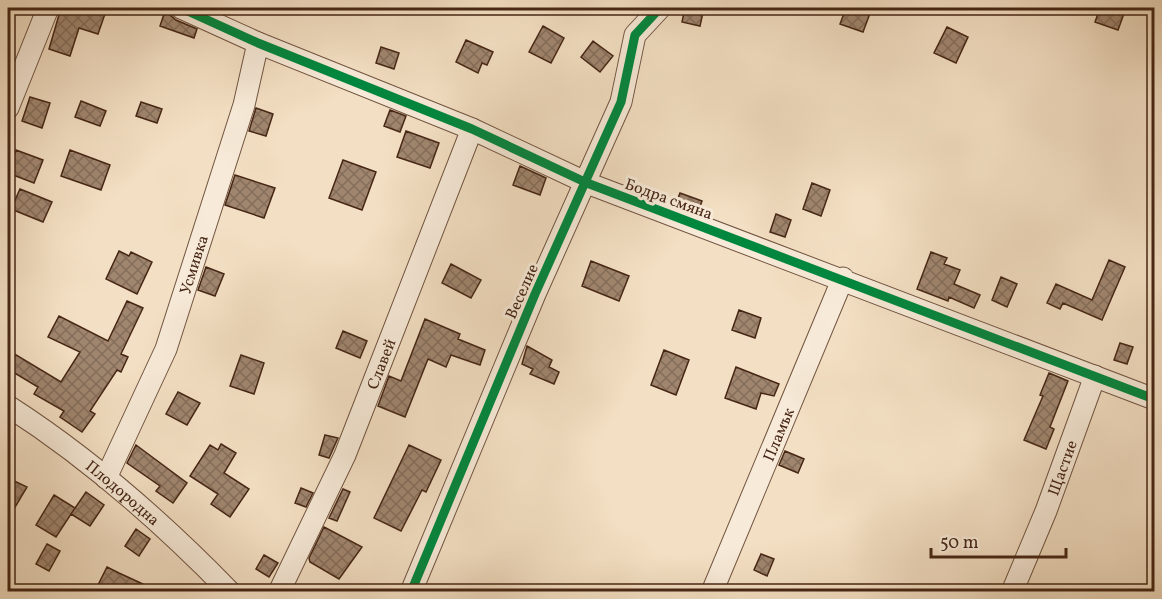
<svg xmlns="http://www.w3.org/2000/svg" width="1162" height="599" font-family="Vollkorn,serif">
<defs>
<pattern id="building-cross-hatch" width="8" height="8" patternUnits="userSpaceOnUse" patternTransform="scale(1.5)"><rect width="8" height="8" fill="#a0866f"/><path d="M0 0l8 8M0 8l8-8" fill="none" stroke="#846d5a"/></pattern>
</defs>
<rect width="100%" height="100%" fill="#f3dfc3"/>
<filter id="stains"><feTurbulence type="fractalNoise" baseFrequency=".00333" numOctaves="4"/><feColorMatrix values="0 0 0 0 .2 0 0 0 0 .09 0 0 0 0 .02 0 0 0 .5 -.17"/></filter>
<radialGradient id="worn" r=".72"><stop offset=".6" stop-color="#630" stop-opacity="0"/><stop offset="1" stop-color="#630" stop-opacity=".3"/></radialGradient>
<path fill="url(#building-cross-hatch)" stroke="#462615" stroke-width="1.5" d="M 61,8 L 107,8 L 98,34 L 79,28 L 70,56 L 49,49 Z
M 685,8 L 704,8 L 700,26 L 682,22 Z
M 846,8 L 872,8 L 863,32 L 840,24 Z
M 1100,8 L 1126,8 L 1118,30 L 1095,22 Z
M 165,11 L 176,20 L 197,29 L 194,38 L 160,26 Z
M 543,26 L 564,38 L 551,63 L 529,52 Z
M 947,27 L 968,37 L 956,63 L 934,53 Z
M 466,40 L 493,52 L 487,65 L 482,63 L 478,73 L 456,62 Z
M 593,41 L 613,56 L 600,72 L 581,57 Z
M 381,47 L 399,53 L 394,69 L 376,63 Z
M 30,97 L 50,103 L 42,128 L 22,121 Z
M 81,101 L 106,111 L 100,126 L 75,117 Z
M 141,102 L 162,109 L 157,123 L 136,116 Z
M 256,108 L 273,114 L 266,136 L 249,131 Z
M 390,110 L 406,116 L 400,132 L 384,126 Z
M 406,131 L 439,143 L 430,168 L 397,157 Z
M 16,150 L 43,160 L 34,183 L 8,173 Z
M 70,150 L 110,165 L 101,190 L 61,176 Z
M 343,160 L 376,172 L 362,210 L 329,198 Z
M 520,166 L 546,178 L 540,195 L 513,185 Z
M 235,175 L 275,188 L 264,218 L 225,205 Z
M 812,183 L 830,190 L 821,216 L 803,209 Z
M 20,189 L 52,202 L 43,222 L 11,209 Z
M 680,193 L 702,201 L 698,212 L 676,203 Z
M 776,214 L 791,220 L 785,237 L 770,232 Z
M 119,251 L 129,256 L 131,252 L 152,262 L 137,294 L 106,279 Z
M 931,252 L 947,258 L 944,264 L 960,270 L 954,284 L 980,295 L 974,308 L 949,297 L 948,301 L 917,289 Z
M 1109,260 L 1125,267 L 1102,320 L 1063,303 L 1060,309 L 1047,303 L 1056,284 L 1092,300 Z
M 591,261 L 629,276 L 619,301 L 582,286 Z
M 451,264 L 481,280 L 471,298 L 442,283 Z
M 206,267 L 224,274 L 215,296 L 198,290 Z
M 1001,277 L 1017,284 L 1007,307 L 992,300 Z
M 127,301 L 143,308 L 121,354 L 128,357 L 121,372 L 117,370 L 90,411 L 95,414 L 82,432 L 60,417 L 64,411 L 34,394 L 38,387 L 8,369 L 8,350 L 61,382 L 80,352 L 48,337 L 59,316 L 108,341 Z
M 739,310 L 761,318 L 755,338 L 732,330 Z
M 425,319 L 460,334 L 458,339 L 485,350 L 480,365 L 451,355 L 446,367 L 428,359 L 405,417 L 378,406 L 389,376 L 401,381 Z
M 343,331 L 367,341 L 360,358 L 336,348 Z
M 1120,343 L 1133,347 L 1127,364 L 1114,360 Z
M 527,346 L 552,360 L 549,367 L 559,372 L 554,384 L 530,374 L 533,369 L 522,364 Z
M 664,350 L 689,360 L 676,395 L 651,385 Z
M 241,355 L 264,363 L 254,394 L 230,386 Z
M 736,367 L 779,384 L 774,396 L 761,393 L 756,409 L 725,398 Z
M 1049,373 L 1068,381 L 1050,427 L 1054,429 L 1046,449 L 1024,440 L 1043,396 L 1040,395 Z
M 178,392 L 200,403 L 187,425 L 166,414 Z
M 325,435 L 338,438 L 329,458 L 319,455 Z
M 221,444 L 236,453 L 224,473 L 249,489 L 230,517 L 211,504 L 218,494 L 190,476 L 210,445 L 218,450 Z
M 136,445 L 187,483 L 173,503 L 156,491 L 160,486 L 127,463 Z
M 409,445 L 441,460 L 426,492 L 422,490 L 401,531 L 374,518 Z
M 785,451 L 804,459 L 798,473 L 779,465 Z
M 8,478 L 27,487 L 8,519 Z
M 301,488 L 313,493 L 306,507 L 295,503 Z
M 343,489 L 350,492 L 337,521 L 329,518 Z
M 86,492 L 104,505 L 90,526 L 71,514 Z
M 54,495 L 75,508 L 56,537 L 36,525 Z
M 324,527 L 362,547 L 339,579 L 310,562 L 309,558 Z
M 136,529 L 150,539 L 139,556 L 125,546 Z
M 47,544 L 60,551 L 49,571 L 36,564 Z
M 761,554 L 774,559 L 767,576 L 754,570 Z
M 264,555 L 278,563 L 269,577 L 256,569 Z
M 107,567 L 119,573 L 158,591 L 95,591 Z"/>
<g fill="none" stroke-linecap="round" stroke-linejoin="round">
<defs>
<g id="minor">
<path d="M 181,8 L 258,43 L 472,129 L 587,183 L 1154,399"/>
<path d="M 8,108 L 48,8"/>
<path id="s1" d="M 8,406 C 89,458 163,523 230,592"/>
<path id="s2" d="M 106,478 L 166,349 L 244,105 L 258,43"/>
<path id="s3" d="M 279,592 L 345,455 L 472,129"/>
<path d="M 411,592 L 535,294 L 621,102 L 635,35 L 660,8"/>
<path id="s4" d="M 712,592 L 843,278"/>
<path id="s5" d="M 1012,592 L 1046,511 L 1095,376"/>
</g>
</defs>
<use href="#minor" stroke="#715440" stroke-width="23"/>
<use href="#minor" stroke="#f7ead8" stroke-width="21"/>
<defs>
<path id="cycleway" d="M 181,8 L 258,43 L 472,129 L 587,183 L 1154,399
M 411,592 L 535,294 L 621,102 L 635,35 L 660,8"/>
</defs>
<use href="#cycleway" stroke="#f7ead8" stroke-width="13"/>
<use href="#cycleway" stroke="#00873e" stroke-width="9"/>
</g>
<g text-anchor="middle" stroke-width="6" stroke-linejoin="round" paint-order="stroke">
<g font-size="16" fill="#462615" stroke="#f7ead8">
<text transform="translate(669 198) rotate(20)" y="6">Бодра смяна</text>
<text dy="6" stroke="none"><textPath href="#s2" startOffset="231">Усмивка</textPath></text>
<text transform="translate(521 291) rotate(-66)" y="6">Веселие</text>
<text dy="6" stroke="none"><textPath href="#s3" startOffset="250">Славей</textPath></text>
<text dy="6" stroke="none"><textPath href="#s4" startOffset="171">Пламък</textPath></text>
<text dy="6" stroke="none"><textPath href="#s5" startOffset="134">Щастие</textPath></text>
<text dy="6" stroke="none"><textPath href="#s1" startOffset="144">Плодородна</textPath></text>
</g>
</g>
<rect width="1162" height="599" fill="none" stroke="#f3dfc3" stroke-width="30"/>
<rect x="9" y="9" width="1144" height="581" fill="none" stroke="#462615" stroke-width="3"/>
<rect x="15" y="15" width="1132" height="569" fill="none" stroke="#462615" stroke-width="1.5"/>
<path d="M931 548v9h135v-9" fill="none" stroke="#462615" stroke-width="3"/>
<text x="940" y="548" font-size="18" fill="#462615" stroke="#f7ead8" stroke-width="4.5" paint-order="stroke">50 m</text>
<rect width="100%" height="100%" filter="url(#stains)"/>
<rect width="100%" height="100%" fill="url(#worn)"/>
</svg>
